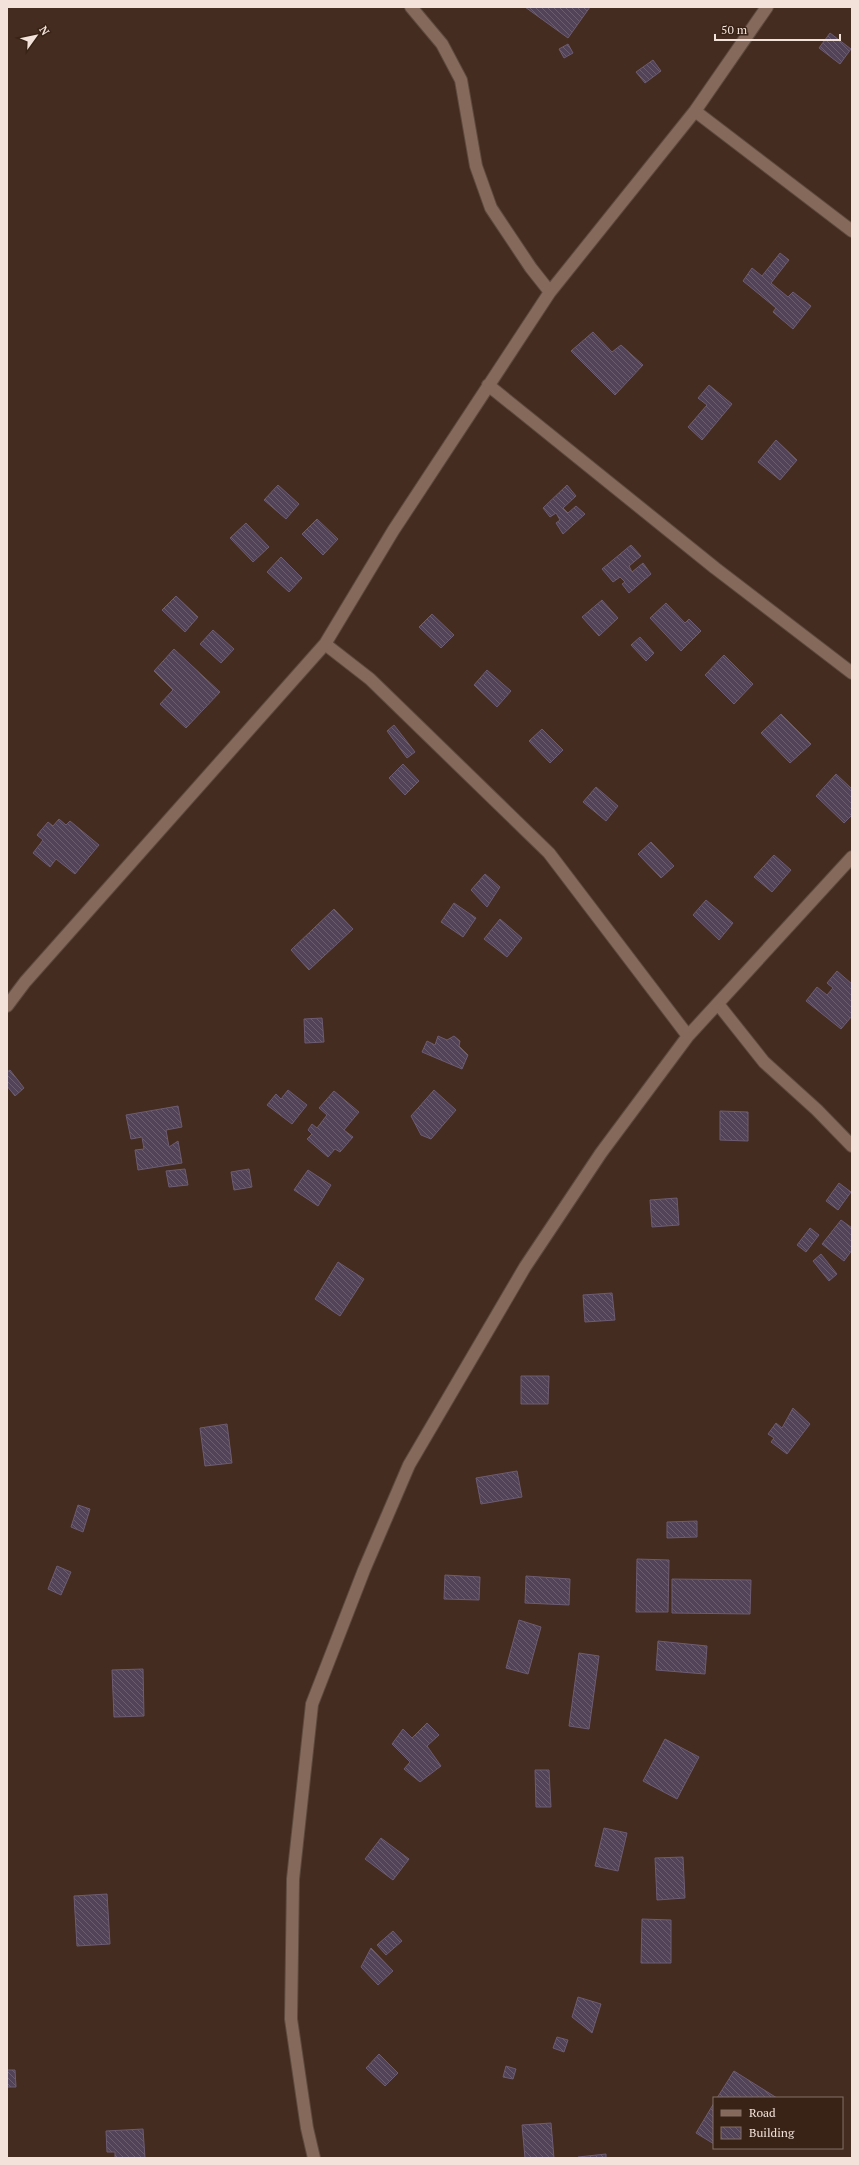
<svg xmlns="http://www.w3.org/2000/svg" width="859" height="2165" font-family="'PT Serif',serif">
<defs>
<pattern id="building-back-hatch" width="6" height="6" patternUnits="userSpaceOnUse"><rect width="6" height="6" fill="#534358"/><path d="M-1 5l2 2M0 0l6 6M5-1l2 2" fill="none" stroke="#6c5e6f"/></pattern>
</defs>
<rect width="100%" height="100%" fill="#442c20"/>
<path fill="url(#building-back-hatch)" stroke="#6d5c72" d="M 525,7 L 590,7 L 568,38 Z
M 830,33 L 851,49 L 840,64 L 819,48 Z
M 568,44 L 573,53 L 564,58 L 559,49 Z
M 653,60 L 661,71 L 645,83 L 636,72 Z
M 780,253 L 789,260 L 771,283 L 788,297 L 793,292 L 811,306 L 793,329 L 773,312 L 776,308 L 743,281 L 752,268 L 762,276 Z
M 593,332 L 612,352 L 621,345 L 643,365 L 615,395 L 571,351 Z
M 709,385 L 732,404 L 702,440 L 688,427 L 707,405 L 698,398 Z
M 776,440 L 797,460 L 780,480 L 758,462 Z
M 278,485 L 299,504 L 286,519 L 264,500 Z
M 567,485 L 576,496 L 563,508 L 568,513 L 576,506 L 585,514 L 563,534 L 556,523 L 560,520 L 556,513 L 550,517 L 543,508 Z
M 317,519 L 338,539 L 323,555 L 302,534 Z
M 246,523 L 269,547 L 253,562 L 230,538 Z
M 631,545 L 641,556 L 629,566 L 632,572 L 643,563 L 651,574 L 629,593 L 622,584 L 625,582 L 620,577 L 613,582 L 602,569 Z
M 281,557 L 302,578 L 289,592 L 267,572 Z
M 176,596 L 198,617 L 185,632 L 162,610 Z
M 602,600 L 618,618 L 599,636 L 582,617 Z
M 666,603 L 685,623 L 689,619 L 701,631 L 681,651 L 650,618 Z
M 432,614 L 454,635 L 441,648 L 419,627 Z
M 213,630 L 234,649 L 221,663 L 200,644 Z
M 640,637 L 654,653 L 646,661 L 631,645 Z
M 174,649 L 220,692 L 186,728 L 160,704 L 173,690 L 154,671 Z
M 724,655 L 753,684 L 734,704 L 705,675 Z
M 487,670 L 511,691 L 497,707 L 474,685 Z
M 781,714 L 811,744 L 790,763 L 761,733 Z
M 394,725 L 415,752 L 407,758 L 387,731 Z
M 542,729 L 563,750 L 550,763 L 529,741 Z
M 403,764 L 419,781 L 405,795 L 389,778 Z
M 836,774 L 852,789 L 852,815 L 844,823 L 816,796 Z
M 596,787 L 618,806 L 606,821 L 583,802 Z
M 59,819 L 66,825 L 70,821 L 99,845 L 75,874 L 56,859 L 50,867 L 33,853 L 43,840 L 37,835 L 48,822 L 53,826 Z
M 651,842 L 674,866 L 661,878 L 638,854 Z
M 774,855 L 791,870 L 772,892 L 754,877 Z
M 485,874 L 500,887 L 487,907 L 471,890 Z
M 706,900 L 733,923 L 719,940 L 693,915 Z
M 454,903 L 476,918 L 463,937 L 441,922 Z
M 334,909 L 353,929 L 309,970 L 291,950 Z
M 500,919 L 522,938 L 507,957 L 484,939 Z
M 837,971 L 852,984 L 852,1016 L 841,1029 L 806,1001 L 817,987 L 827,995 L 833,988 L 827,983 Z
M 322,1018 L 324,1042 L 305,1043 L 304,1019 Z
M 438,1036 L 447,1040 L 454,1036 L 460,1041 L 459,1046 L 468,1055 L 462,1069 L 422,1052 L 427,1041 L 435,1045 Z
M 10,1070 L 24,1088 L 15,1096 L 7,1086 L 7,1072 Z
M 288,1090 L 307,1105 L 292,1124 L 267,1105 L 276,1094 L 281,1099 Z
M 434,1090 L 456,1110 L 431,1139 L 421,1135 L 411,1116 Z
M 334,1091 L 359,1112 L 344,1130 L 353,1137 L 340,1152 L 335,1149 L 328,1157 L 307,1139 L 312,1134 L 308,1130 L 312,1124 L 317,1128 L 327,1115 L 319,1108 Z
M 178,1106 L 182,1127 L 166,1130 L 169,1147 L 178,1141 L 182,1163 L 138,1170 L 135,1150 L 144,1149 L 142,1137 L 131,1139 L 126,1115 Z
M 720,1111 L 748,1112 L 748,1141 L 720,1140 Z
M 185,1169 L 188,1185 L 169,1187 L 166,1171 Z
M 249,1169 L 252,1187 L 234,1190 L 231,1172 Z
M 308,1170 L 331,1185 L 318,1206 L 294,1190 Z
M 839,1183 L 851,1192 L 838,1210 L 826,1201 Z
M 677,1198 L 679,1225 L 652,1227 L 650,1200 Z
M 841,1220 L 852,1228 L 852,1250 L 844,1261 L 822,1244 Z
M 810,1228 L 819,1235 L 806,1252 L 797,1245 Z
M 821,1254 L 837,1274 L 829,1281 L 813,1261 Z
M 338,1262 L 364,1279 L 340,1316 L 315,1299 Z
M 612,1293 L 615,1320 L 585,1322 L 583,1295 Z
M 521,1376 L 549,1376 L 548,1404 L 521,1404 Z
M 793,1408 L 810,1424 L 787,1454 L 771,1442 L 774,1438 L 768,1434 L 776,1423 L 782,1428 Z
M 227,1424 L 232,1463 L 205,1466 L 200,1428 Z
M 517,1471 L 522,1497 L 481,1504 L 476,1478 Z
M 78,1505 L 90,1509 L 83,1532 L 71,1527 Z
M 697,1521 L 697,1537 L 667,1538 L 667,1522 Z
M 637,1559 L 669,1560 L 668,1612 L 636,1612 Z
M 57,1566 L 71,1572 L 61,1595 L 48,1589 Z
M 445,1575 L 480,1577 L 479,1600 L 444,1599 Z
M 526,1576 L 570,1579 L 569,1605 L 525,1603 Z
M 672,1579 L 751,1580 L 750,1614 L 672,1613 Z
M 519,1620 L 541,1627 L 528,1674 L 506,1668 Z
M 658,1641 L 707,1646 L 705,1674 L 656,1670 Z
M 579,1653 L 599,1656 L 589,1729 L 569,1726 Z
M 143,1669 L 144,1716 L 114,1717 L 112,1670 Z
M 427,1723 L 439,1735 L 427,1746 L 441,1766 L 420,1782 L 404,1769 L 410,1762 L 392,1744 L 403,1729 L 412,1738 Z
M 665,1739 L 699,1757 L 677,1799 L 643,1781 Z
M 535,1770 L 549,1770 L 551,1807 L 536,1807 Z
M 604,1828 L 627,1833 L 618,1871 L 595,1866 Z
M 381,1838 L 409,1859 L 393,1880 L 365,1859 Z
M 683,1857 L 685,1898 L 657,1900 L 655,1858 Z
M 107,1894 L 110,1944 L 77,1946 L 74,1896 Z
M 642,1919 L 671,1920 L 671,1963 L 641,1963 Z
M 393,1931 L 402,1941 L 386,1955 L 377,1945 Z
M 371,1948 L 393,1971 L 378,1985 L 361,1967 Z
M 578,1997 L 601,2004 L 592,2033 L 572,2017 Z
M 557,2037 L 568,2040 L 564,2052 L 553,2048 Z
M 379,2054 L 398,2073 L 385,2086 L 366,2068 Z
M 506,2066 L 516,2069 L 513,2079 L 503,2077 Z
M 7,2070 L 15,2070 L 16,2087 L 7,2087 Z
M 734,2071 L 777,2098 L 717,2098 Z
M 714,2103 L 714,2144 L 696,2133 Z
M 551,2123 L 554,2158 L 525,2158 L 522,2125 Z
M 143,2129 L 145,2158 L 115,2158 L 115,2152 L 107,2152 L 106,2131 Z
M 606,2154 L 606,2158 L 578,2158 L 578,2157 Z"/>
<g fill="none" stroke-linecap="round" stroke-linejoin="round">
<defs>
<path id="minor" d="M 411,7 L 442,44 L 461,80 L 476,166 L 491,208 L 531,268 L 550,292
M 695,111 L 852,231
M 488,385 L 715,568 L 852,673
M 718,1004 L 764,1062 L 817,1110 L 852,1146
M 7,1006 L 25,982 L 325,644 L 393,531 L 550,292 L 695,111 L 767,7
M 688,1036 L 852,857
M 314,2158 L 307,2128 L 291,2019 L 293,1879 L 312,1704 L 364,1570 L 409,1465 L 525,1267 L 601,1153 L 688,1036 L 549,853 L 370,679 L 325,644"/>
</defs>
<use href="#minor" stroke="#5e4a3f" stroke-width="14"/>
<use href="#minor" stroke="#856a5c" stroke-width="12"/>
</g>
<rect width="859" height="2165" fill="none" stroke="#f2e2da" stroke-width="16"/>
<rect x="713" y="2097" width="130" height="52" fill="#392316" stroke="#836f64"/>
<rect x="721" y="2110" width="20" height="6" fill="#856a5c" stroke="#836f64"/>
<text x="749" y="2117" font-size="12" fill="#f2e2da">Road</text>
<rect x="721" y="2127" width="20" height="12" fill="url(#building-back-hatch)" stroke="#836f64"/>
<text x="749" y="2137" font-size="12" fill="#f2e2da">Building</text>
<g transform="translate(36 36) rotate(57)" stroke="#392316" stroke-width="3" paint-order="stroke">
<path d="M0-3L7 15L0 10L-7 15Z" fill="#f2e2da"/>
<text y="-6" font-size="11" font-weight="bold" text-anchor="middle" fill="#f2e2da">N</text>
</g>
<path d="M715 34v6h125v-6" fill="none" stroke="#f2e2da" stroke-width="2"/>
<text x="721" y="34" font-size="12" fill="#f2e2da" stroke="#392316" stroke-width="3" paint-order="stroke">50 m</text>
</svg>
